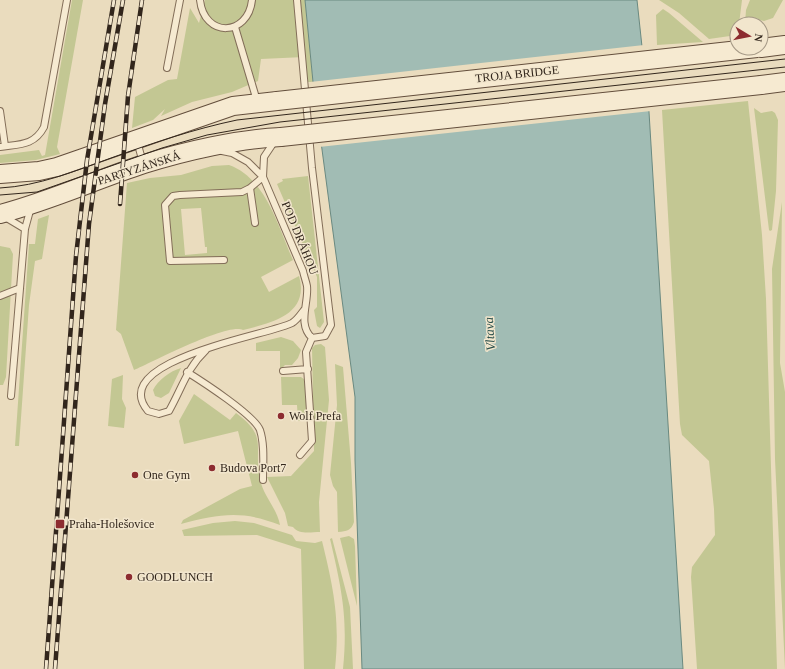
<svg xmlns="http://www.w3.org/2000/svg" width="785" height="669" font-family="'Times New Roman',serif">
<rect width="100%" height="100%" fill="#eadcbe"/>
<path fill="#c3c793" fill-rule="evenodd" d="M 72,0 L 83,0 L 57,147 L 60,154 L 36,160 L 0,163 L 0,155 L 39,150 L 42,156 L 45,155 Z
M 205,0 L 305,0 L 313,82 L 307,82 L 304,57 L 261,59 L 258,81 L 232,92 L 192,102 L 161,116 L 165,109 L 153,120 L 132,128 L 135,97 L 168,80 L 177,79 L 190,8 L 199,23 Z
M 659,0 L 742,0 L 739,24 L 737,24 L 737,35 L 709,39 L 679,13 Z
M 750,0 L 783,0 L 773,18 L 764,21 L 752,18 L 745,24 L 746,10 Z
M 663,9 L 669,13 L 703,42 L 657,45 L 656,15 Z
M 748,101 L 762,235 L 766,299 L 777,669 L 697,669 L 691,577 L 692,567 L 715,535 L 714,509 L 709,461 L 682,435 L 680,424 L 662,110 Z
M 754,108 L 761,113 L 772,111 L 775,113 L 778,120 L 776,191 L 772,230 L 770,231 L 769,230 Z
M 229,165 C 266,178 278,227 293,260 L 261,277 L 269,292 L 299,276 C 310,315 271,323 243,330 C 228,322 153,362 134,370 L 121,334 L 116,330 L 127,183 L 150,178 L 181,175 L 212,166 ZM 201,208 L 205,247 L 207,247 L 207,253 L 185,255 L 181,209 Z
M 308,176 L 324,322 L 320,328 L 317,326 L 314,310 L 317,307 L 317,277 L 277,184 L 283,181 L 282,179 Z
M 782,202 L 780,363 L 785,392 L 785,669 L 775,459 L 772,269 Z
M 49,215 L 42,259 L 35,261 L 29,305 L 19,446 L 15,446 L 29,244 L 35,244 L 38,219 Z
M 0,246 L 10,248 L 13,254 L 6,377 L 3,385 L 0,385 Z
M 281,337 L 293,341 L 301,350 L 298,358 L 292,365 L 285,365 L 280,370 L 280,351 L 256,351 L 256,343 Z
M 321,344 L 325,347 L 329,400 L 319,502 L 320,532 C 311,532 299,535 293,527 L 288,526 L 285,513 L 267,477 L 291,476 L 314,451 L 312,348 L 315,345 Z
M 335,364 L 343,367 L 351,463 L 354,522 C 351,531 347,531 338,532 L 337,492 L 333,486 L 330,475 L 337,405 Z
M 181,368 L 169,393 L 161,398 L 155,396 L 153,390 C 158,380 170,371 181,368 Z
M 123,375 L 122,399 L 126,408 L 124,428 L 108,426 L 112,379 Z
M 281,377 L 301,377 L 305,380 L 308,421 L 298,421 L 297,405 L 282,405 Z
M 194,394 L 230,420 L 236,413 C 269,437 253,447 260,479 C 263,496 277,508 280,525 C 242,510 219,514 181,524 L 183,520 L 240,489 L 252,486 L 238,431 L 184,444 L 179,421 Z
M 235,521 L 254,523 L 292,535 L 296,541 L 315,543 L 322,541 C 334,590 340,619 335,669 L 304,669 L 301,549 L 257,535 L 184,536 L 182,530 L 213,523 Z
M 349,536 L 354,539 L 355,546 L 357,606 L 340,538 Z
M 332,538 L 350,607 L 353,669 L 343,669 C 348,619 342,591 331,543 L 330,539 Z"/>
<path fill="#a1bcb4" stroke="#6a8980" d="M 305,0 L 637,0 L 649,112 L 683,669 L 362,669 L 355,460 L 355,397 L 313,82 Z"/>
<path fill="#eadcbe" d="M 644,45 L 651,111 L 319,147 L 310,82 Z"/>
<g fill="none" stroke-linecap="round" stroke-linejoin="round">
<defs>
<path id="lane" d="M 200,0 C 204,38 248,37 252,0
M 235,27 L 257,101
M 167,68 L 180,0
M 0,111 L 5,146
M 137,141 L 143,163
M 0,147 C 19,144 34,146 44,127 L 67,0
M 222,151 L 232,153 L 248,162 L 263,177 L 303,271 C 304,276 306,281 307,286 C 309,303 297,324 312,338 L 325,336 L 331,325 L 330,317 L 312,168 L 297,0
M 263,177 L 264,157 L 274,142
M 250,188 L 255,223
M 5,217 L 25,229
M 224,260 L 170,261 L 165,205 L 173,196 L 180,195 L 242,192 L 250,188 L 263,177
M 0,296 L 20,288
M 206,350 C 187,368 182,388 169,411 L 159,414 L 148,411 C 105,360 270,335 292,323 C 297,320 301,314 304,310
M 283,371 L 308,369
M 187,372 C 203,382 254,415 260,430 C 265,445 263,464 263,480
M 11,396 L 25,229 L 31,207
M 300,455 L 312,441 L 306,352 L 312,338"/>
<path id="secondary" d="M 761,48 L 785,45
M 761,85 L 785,82
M 0,174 L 39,171 L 57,167 L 233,106 L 277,101
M 0,214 C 50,201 95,180 144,164 C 185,151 238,139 281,137"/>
</defs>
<use href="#lane" stroke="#826d58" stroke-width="8"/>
<use href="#secondary" stroke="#634e3c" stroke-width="20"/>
<use href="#lane" stroke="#f6ead1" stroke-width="6"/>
<use href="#secondary" stroke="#f6ead1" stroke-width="18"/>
<path stroke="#32261c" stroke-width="1" d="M 0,188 C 39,186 75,171 111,158 C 153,143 194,129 237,120 L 785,59
M 0,195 L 37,192 L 162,148 L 207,135 L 280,122 L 785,67"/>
<defs>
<path id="rail" d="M 120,204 L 128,96 L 142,0
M 46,669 L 76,256 L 87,160 L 114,0
M 55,669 L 89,224 L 105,104 L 123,0"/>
</defs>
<use href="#rail" stroke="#32261c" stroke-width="4.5"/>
<use href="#rail" stroke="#f2e6cd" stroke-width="3" stroke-dasharray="9" stroke-linecap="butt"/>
<defs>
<path id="secondary-bridge" d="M 277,101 L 757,48
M 281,137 L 761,85"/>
</defs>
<use href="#secondary-bridge" stroke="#634e3c" stroke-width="20" stroke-linecap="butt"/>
<use href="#secondary-bridge" stroke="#f6ead1" stroke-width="18"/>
</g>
<g fill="#8d2c30" stroke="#f2e6cd" stroke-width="1.5">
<circle cx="281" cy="416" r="4"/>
<circle cx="212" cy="468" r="4"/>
<circle cx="135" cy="475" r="4"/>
<rect x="55" y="519" width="10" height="10" rx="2"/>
<circle cx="129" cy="577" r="4"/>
</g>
<g text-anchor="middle" stroke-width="3" stroke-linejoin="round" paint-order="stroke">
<g font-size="12" fill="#32261c" stroke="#f2e6cd">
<text transform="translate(517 74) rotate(-6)" y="4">TROJA BRIDGE</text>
<text transform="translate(139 168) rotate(-18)" y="4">PARTYZÁNSKÁ</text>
<text transform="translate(300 238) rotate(68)" y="4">POD DRÁHOU</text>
</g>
<g font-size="12" fill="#32261c" stroke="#f2e6cd" text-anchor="start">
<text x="289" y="420">Wolf Prefa</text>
<text x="220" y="472">Budova Port7</text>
<text x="143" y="479">One Gym</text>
<text x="69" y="528">Praha-Holešovice</text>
<text x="137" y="581">GOODLUNCH</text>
</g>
<g font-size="13" font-style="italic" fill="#2c514d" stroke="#f2e6cd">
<text transform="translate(489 334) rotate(-94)" y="5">Vltava</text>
</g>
</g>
<g transform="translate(749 36) rotate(100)"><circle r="19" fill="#f2e6cd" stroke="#a59986"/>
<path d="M0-3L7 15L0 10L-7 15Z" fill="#8d2c30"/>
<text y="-6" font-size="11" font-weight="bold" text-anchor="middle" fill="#32261c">N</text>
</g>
</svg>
